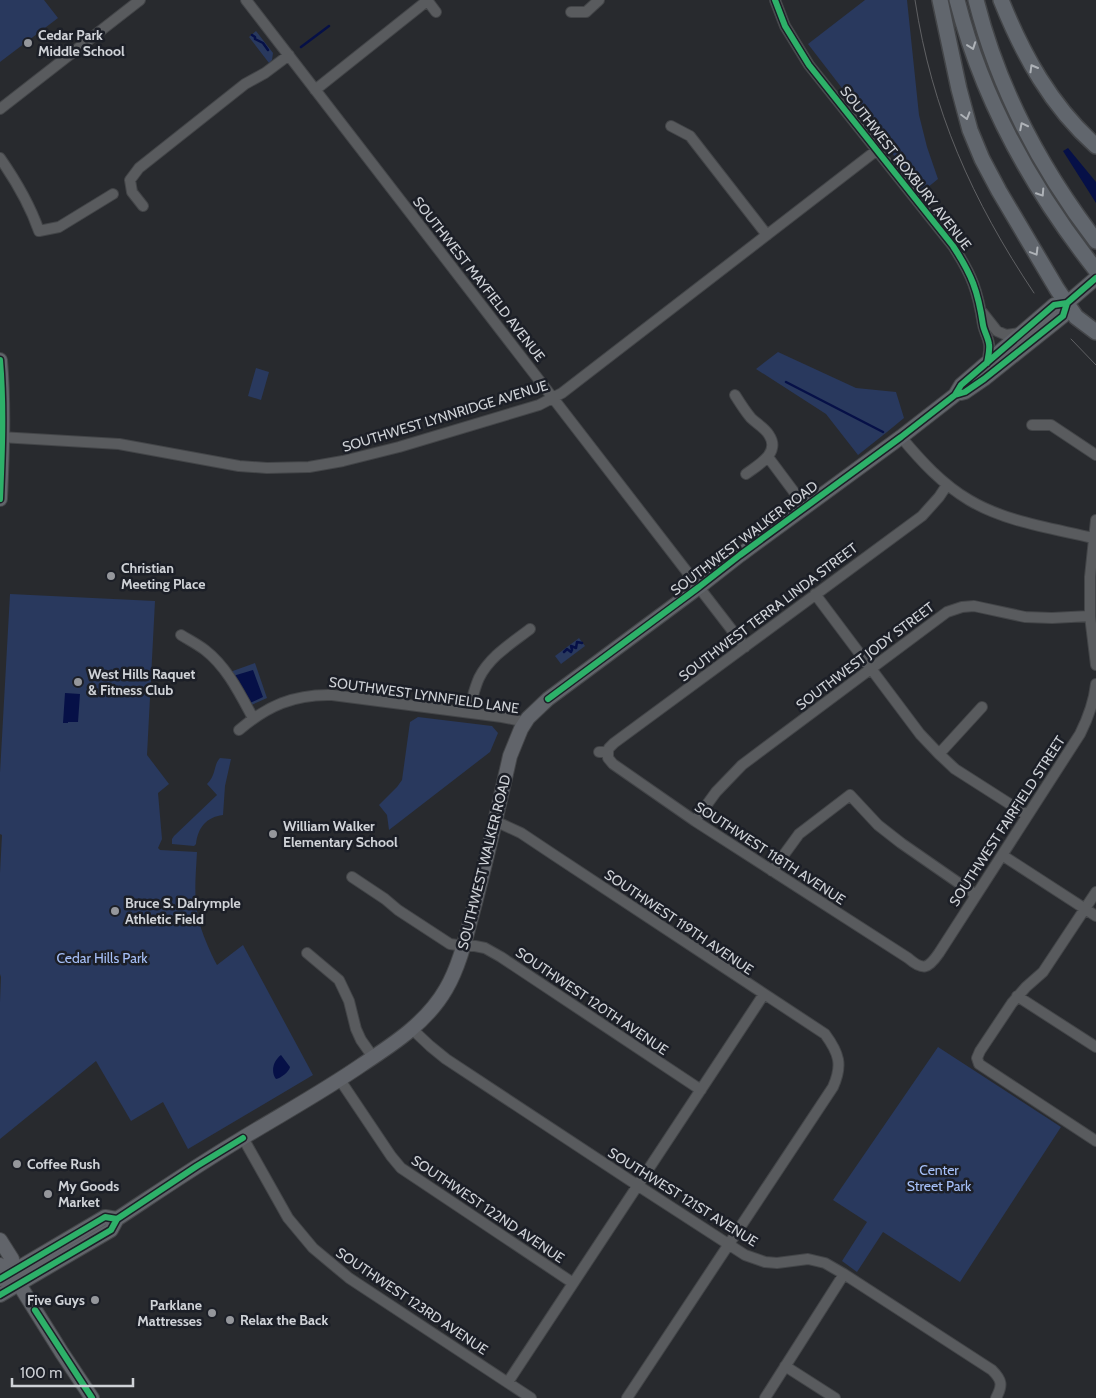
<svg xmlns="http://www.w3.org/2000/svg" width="1096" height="1398" font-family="Cabin,sans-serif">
<rect width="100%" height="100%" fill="#282a2e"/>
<path fill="#29395e" d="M 0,0 L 44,0 L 58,18 L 0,62 Z
M 865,0 L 907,0 L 919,115 L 927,147 L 938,179 L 922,192 L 808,44 Z
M 256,31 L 273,53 L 272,60 L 269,63 L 249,37 Z
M 778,352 L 856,388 L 896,392 L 904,418 L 887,432 L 858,455 L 826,414 L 756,369 Z
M 256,368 L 269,372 L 261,400 L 248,396 Z
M 10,594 L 155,601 L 147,755 L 169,784 L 158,793 L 162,839 L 158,848 L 160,850 L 197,852 C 195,888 192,909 207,944 C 210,951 213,958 217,965 L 243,945 L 313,1075 L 188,1149 L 163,1102 L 131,1121 L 96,1061 L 0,1139 L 0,1002 L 1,977 L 0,974 L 0,873 L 2,835 L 0,834 L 0,773 Z
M 579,638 L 585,646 L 561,664 L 555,656 Z
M 255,663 L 267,698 L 249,706 L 230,672 Z
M 418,717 L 492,726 L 498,733 L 490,752 L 389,830 L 387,815 L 379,805 L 397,787 L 402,780 L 410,722 Z
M 220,758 L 231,759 L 225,786 L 223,815 C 206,817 198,828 196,844 L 194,846 L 172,844 L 172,839 L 174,836 L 217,795 L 207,784 C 217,774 213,765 220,758 Z
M 938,1047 L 1061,1127 L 960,1282 L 883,1232 L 857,1272 L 842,1261 L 867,1222 L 833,1200 Z"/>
<path fill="#061047" d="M 1068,148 L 1096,182 L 1096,203 L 1063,151 Z
M 253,670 L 263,697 L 248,704 L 233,676 Z
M 65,693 L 80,694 L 78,722 L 68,722 L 68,723 L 63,723 Z
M 281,1055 L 290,1067 C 289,1072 281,1078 276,1079 C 270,1071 274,1060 281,1055 Z"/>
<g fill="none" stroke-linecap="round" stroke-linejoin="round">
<path stroke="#061047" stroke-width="2.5" d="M 252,35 L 255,37 L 255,39 L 263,43 L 268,50
M 301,47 L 329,26
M 786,382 L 883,432
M 564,652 L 567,649 L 571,652 L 572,650 L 571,646 L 576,648 L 577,642 L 582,643"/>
<defs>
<path id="minor" d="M 246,0 L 745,647
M 427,0 L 436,12
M 775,0 L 785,26 L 809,65 L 953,246 C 972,275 978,291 983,325 C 984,331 988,337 989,344 C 990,350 988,357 987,363
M 571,12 L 586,12 L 599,0
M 315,90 L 428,0
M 0,109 L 140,0
M 671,126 L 690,136 L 767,235
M 0,158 C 16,181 30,205 39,231 L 59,227 L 113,194
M 143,206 L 132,192 L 130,180 L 139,168 L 245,84 L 265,73 L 289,55
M 982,312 L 997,331 L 1006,335 L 1021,333
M 735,395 C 740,403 745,411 751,418 C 757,424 765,428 769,435 C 781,453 758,465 746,474
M 1032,425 L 1051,425 L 1096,455
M 0,437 L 119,444 L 239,466 L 267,468 L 309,467 L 343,461 L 399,447 L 539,405 L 562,393 L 877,150
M 901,437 C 921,461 942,484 969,500 C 1006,522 1051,528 1093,538
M 768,457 L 806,508
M 1096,520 L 1090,577 L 1090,616 L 1096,665
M 815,594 L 920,734 L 939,754 L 955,769 L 1027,815
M 181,635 C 189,640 197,644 205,650 C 227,667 240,694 253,718
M 468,712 C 472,701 474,689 479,678 C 490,656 512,643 530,629
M 239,730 C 267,706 294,694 332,695 L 502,717 L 517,720 L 524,723
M 599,752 L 608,752 L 609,748 L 614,743 L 922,516 L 939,497 L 947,485
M 608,752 L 608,758 L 613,764 L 695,821 L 908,958 C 923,971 928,969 939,953 L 1080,734 C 1088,718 1094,702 1096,684
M 939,754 L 982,707
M 495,821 L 521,833 L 554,855 L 825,1034 C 839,1053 843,1065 833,1087 L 627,1398
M 695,821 L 716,792 L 742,765 L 947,612 L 962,607 L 974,606 L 1025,617 L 1052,618 L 1090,616
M 1002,855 L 1096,916
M 772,871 L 799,834 L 850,795 L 878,825 L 901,843 L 976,895
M 352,877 L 385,899 L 398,910 L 450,944 L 464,946 L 475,946 L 485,948 L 501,957 L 701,1090
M 1096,892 L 1043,972 L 1026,987 L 1012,1003 L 980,1051 L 977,1058 L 979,1064 L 1096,1141
M 307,953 L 339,980 L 349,1001 L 356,1029 L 361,1040 L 373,1057
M 1017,996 L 1096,1047
M 412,1029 L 430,1046 L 446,1059 L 637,1185 L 745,1255 L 765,1262 L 777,1263 L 808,1259 L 825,1263 L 844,1274 L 992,1370 C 1002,1380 1003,1385 996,1398
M 340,1080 L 391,1156 L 401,1168 L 573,1283
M 243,1138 L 288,1218 L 313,1248 L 349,1278 L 531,1398
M 785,1366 L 835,1398
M 508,1382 L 764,994
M 765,1398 L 844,1274"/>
<path id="major" d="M 0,360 C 4,407 2,453 0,499
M 961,393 L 965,392 L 984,379 L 1063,316 L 1067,303
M 0,1240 L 12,1259 L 12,1273
M 0,1265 L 12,1273 L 62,1353 L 92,1398
M 0,1279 L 105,1217 L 117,1219
M 0,1295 L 111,1230 L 117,1219 C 158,1192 199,1164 241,1139 C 282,1114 324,1091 363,1064 C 395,1043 427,1022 446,989 C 461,963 467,932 475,903 C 488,854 499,805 510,756 L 521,729 L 528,718 L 548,699 L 699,587 L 740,555 L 901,437 L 955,395 L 961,385 L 1054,305 L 1067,303 L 1096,278"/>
<path id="highway" d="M 940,0 L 959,89 L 970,130 L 982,159 L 999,191 L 1057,289 L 1076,317 L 1096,332
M 957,0 C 982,99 1033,190 1096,270
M 976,0 C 998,88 1041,169 1096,241
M 1001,0 C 1023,55 1051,106 1096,146"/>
</defs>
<use href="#minor" stroke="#434548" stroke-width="12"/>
<use href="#major" stroke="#434548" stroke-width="16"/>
<use href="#highway" stroke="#434548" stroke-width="18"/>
<use href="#minor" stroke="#595b5e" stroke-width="10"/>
<use href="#major" stroke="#61646a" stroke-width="14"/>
<use href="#highway" stroke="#61666d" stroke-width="15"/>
<path stroke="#606164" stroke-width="1" d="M 915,0 C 932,111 972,200 1034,293
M 1071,339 L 1096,365"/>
<defs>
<path id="cycleway" d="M 775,0 L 785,26 L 809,65 L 953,246 C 972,275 978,291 983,325 C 984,331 988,337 989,344 C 990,350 988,357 987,363
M 0,360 C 4,407 2,453 0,499
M 955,395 L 965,392 L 984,379 L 1063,316 L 1067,303
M 548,699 L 699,587 L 740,555 L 901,437 L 955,395 L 961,385 L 1054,305 L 1067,303 L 1096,278
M 0,1279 L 105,1217 L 117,1219
M 0,1295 L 111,1230 L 117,1219 L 197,1166 L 243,1138
M 35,1310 L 92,1398"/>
</defs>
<use href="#cycleway" stroke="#1c1f27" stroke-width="9"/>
<use href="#cycleway" stroke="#2db169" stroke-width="6"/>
</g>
<defs><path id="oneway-chevron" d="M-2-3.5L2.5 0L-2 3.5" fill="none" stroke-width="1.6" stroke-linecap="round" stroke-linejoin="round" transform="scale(1.25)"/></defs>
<g stroke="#aeb2b7">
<use href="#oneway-chevron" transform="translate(972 46) rotate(70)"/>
<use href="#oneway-chevron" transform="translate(1033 68) rotate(-120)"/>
<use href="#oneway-chevron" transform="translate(966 116) rotate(74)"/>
<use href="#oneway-chevron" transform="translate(1023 126) rotate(-117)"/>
<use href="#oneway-chevron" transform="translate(1041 193) rotate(57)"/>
<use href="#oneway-chevron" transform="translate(1035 252) rotate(59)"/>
</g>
<g fill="#95979c" stroke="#1c1f27" stroke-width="2">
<circle cx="28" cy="43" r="5"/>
<circle cx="111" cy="576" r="5"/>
<circle cx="78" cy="682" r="5"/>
<circle cx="273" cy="834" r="5"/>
<circle cx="115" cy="911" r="5"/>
<circle cx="17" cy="1164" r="5"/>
<circle cx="48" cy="1194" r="5"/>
<circle cx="95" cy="1300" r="5"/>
<circle cx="212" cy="1313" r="5"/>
<circle cx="230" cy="1320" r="5"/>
</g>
<g text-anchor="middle" stroke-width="5" stroke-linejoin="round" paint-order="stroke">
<g font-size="14" font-weight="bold" fill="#cfd2d7" stroke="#1c1f27" text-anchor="start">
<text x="38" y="40">Cedar Park<tspan x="38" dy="16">Middle School</tspan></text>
<text x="121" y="573">Christian<tspan x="121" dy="16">Meeting Place</tspan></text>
<text x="88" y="679">West Hills Raquet<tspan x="88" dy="16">&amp; Fitness Club</tspan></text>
<text x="283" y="831">William Walker<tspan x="283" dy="16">Elementary School</tspan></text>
<text x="125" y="908">Bruce S. DaIrymple<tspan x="125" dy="16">Athletic Field</tspan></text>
<text x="27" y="1169">Coffee Rush</text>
<text x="58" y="1191">My Goods<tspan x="58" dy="16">Market</tspan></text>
<text x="85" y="1305" text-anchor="end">Five Guys</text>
<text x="202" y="1310" text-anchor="end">Parklane<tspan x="202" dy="16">Mattresses</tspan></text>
<text x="240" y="1325">Relax the Back</text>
</g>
<g font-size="14" fill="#cfd2d7" stroke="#1c1f27">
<text transform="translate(906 168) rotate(52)" y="5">SOUTHWEST ROXBURY AVENUE</text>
<text transform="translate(479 279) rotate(52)" y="5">SOUTHWEST MAYFIELD AVENUE</text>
<text transform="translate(445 416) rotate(-17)" y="5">SOUTHWEST LYNNRIDGE AVENUE</text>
<text transform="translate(744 538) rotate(-37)" y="5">SOUTHWEST WALKER ROAD</text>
<text transform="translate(768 612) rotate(-37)" y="5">SOUTHWEST TERRA LINDA STREET</text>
<text transform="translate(865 656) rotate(-37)" y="5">SOUTHWEST JODY STREET</text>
<text transform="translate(424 695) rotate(8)" y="5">SOUTHWEST LYNNFIELD LANE</text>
<text transform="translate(1007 821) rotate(-57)" y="5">SOUTHWEST FAIRFIELD STREET</text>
<text transform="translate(770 853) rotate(33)" y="5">SOUTHWEST 118TH AVENUE</text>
<text transform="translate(484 862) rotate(-76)" y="5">SOUTHWEST WALKER ROAD</text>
<text transform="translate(679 922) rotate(34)" y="5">SOUTHWEST 119TH AVENUE</text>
<text transform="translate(592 1001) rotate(34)" y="5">SOUTHWEST 120TH AVENUE</text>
<text transform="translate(683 1197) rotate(32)" y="5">SOUTHWEST 121ST AVENUE</text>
<text transform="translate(488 1209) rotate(34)" y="5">SOUTHWEST 122ND AVENUE</text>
<text transform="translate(412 1301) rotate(34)" y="5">SOUTHWEST 123RD AVENUE</text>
</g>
<g font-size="14" fill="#a6c0f8" stroke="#1c1f27">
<text x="102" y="963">Cedar Hills Park</text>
<text x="939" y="1175">Center<tspan x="939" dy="16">Street Park</tspan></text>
</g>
</g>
<path d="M12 1378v8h121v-8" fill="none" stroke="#cfd2d7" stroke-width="2.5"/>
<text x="20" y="1378" font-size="15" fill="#cfd2d7" stroke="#1c1f27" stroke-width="4" paint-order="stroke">100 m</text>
</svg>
